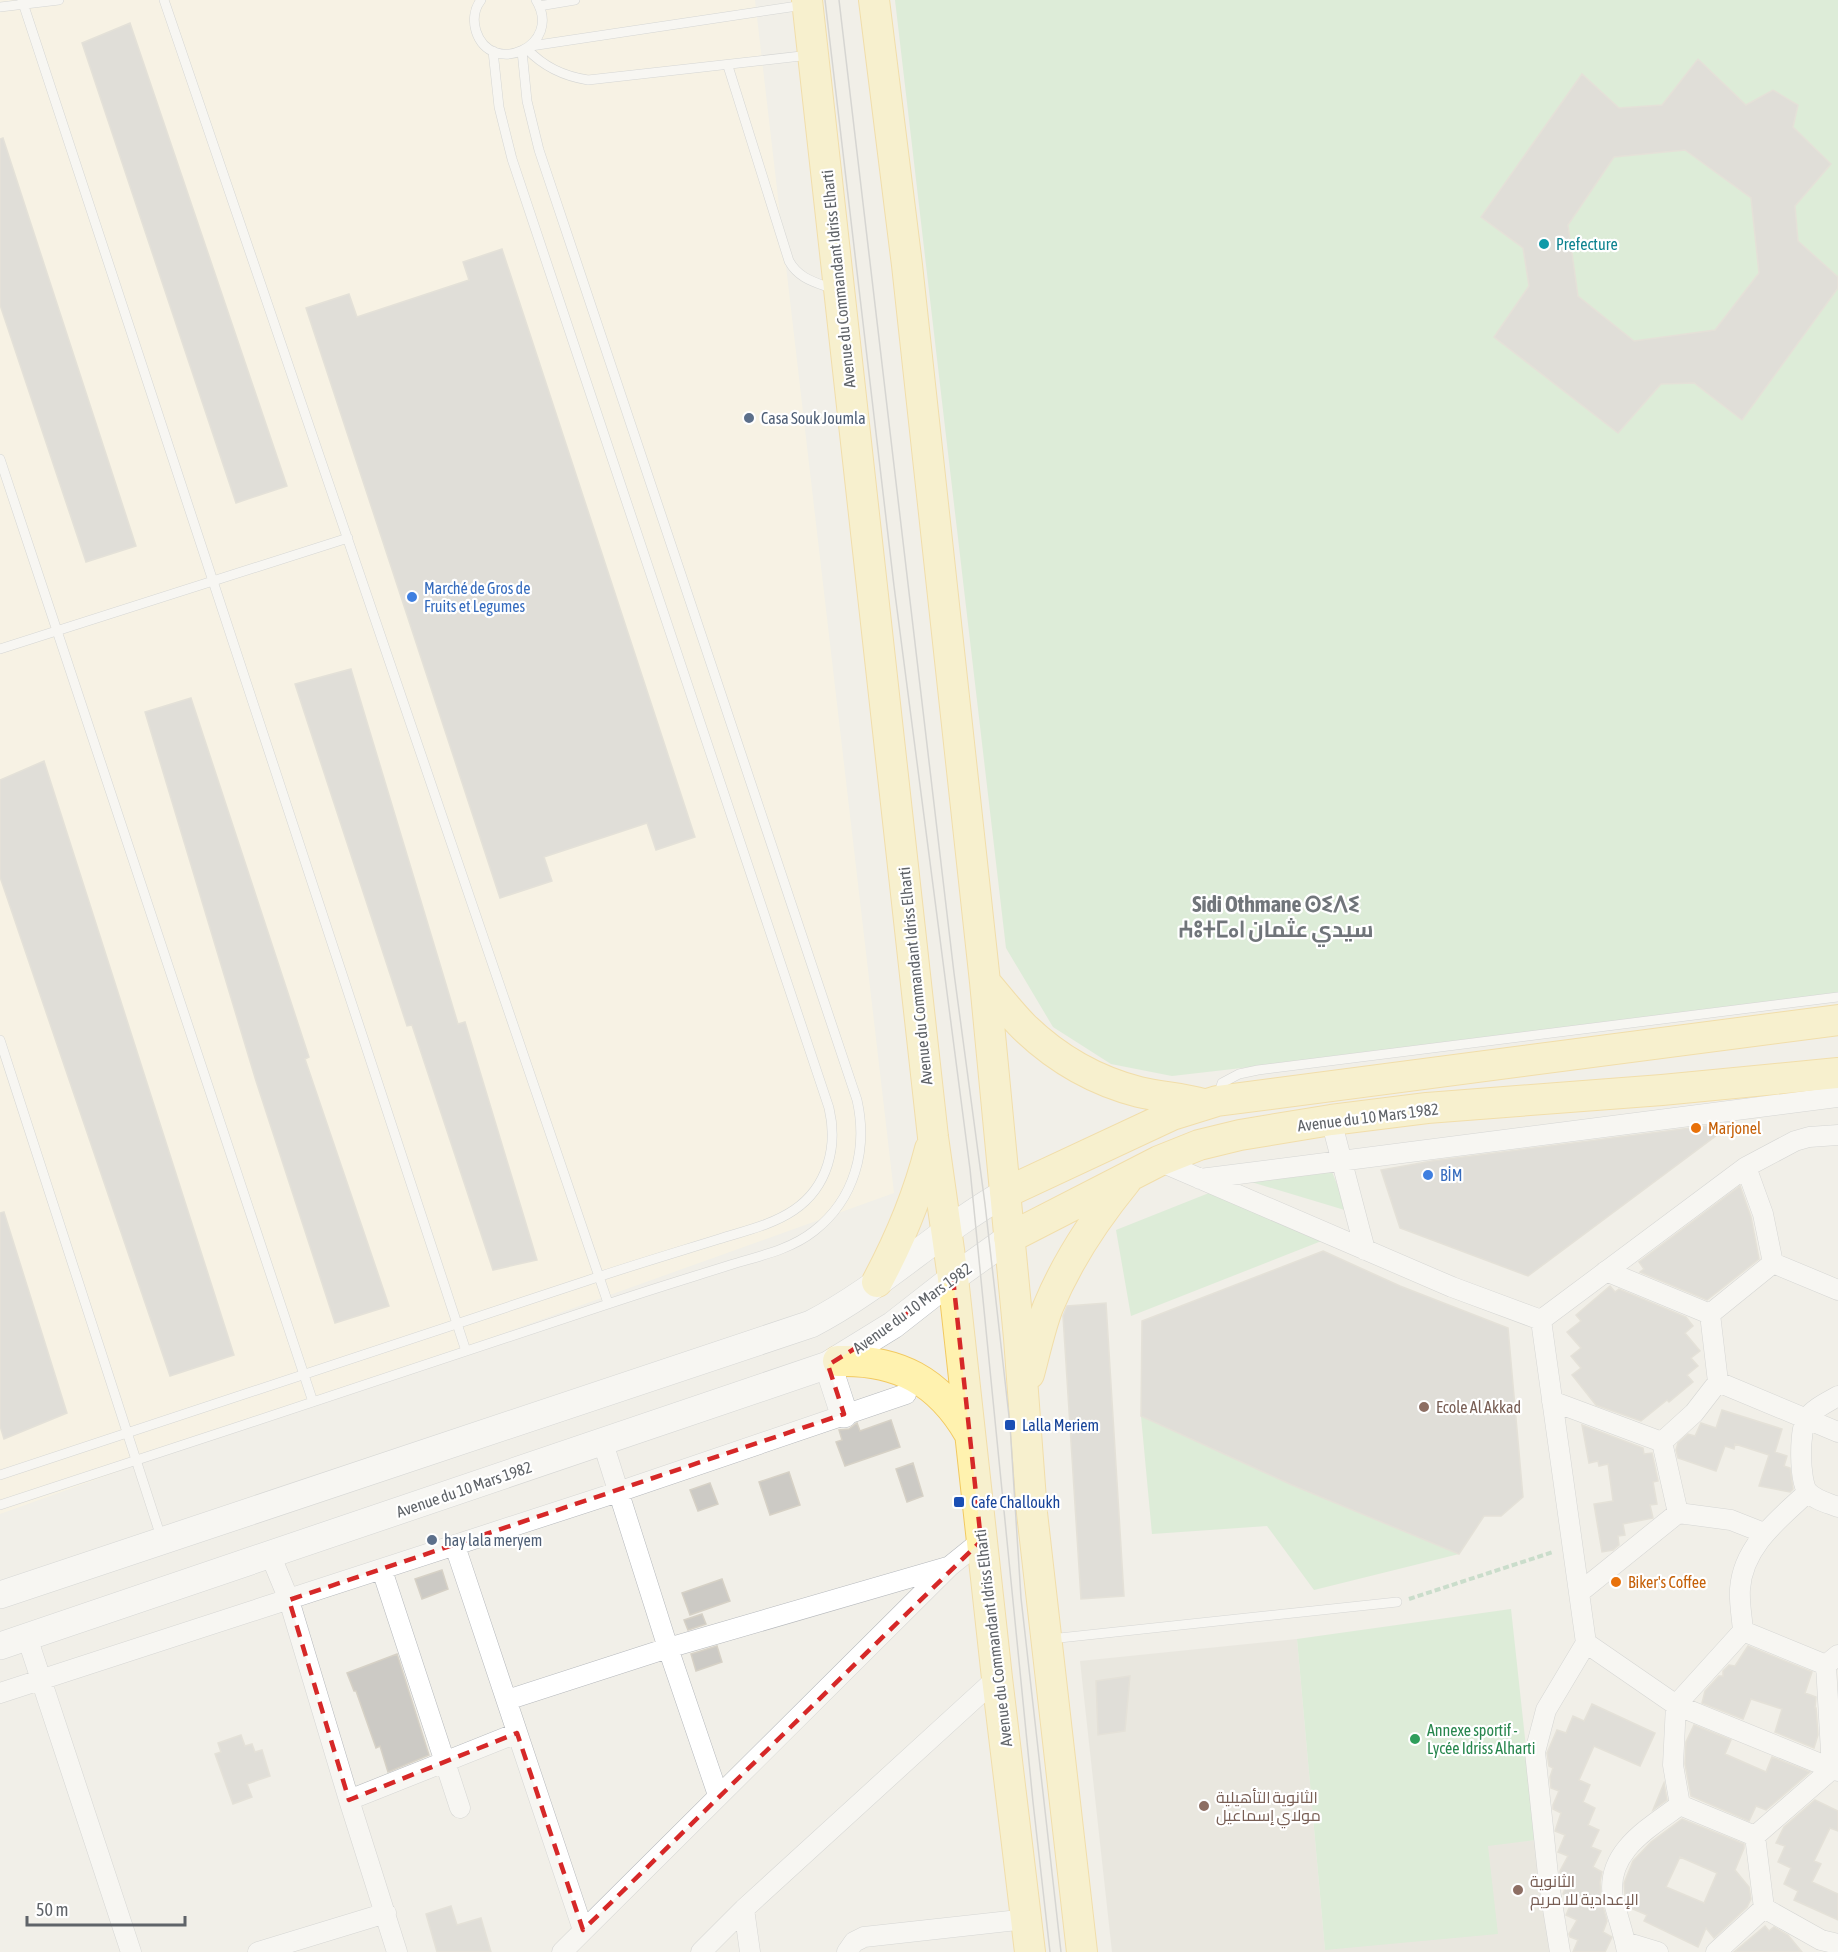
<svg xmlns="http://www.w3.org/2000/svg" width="1838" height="1952" font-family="'Asap Condensed',Cairo,'Noto Sans Tifinagh',sans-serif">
<rect width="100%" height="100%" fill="#f1efe8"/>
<path fill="#fef7e0" d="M 0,0 L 755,0 L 894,1193 L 0,1514 Z"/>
<path fill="#e1ded6" d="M 1297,1639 L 1325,1950 L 1488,1845 L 1536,1840 L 1550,1952 L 1112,1952 L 1080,1661 Z"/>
<path fill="#c5e8c5" d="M 895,0 L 1838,0 L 1838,999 L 1172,1076 L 1111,1064 L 1053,1027 L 1006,948 Z
M 1330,1167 L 1348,1211 L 1238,1178 Z
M 1209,1193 L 1324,1240 L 1131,1316 L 1116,1230 Z
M 1141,1416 L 1459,1554 L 1314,1590 L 1267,1526 L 1152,1534 Z
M 1511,1609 L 1536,1840 L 1488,1846 L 1498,1934 L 1325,1950 L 1297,1639 Z"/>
<path fill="#cccac5" stroke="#d6d1c6" stroke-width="1.5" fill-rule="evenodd" d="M 130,23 L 287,486 L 236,503 L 82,43 Z
M 1698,59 L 1746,105 L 1773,90 L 1798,105 L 1793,127 L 1831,164 L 1795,206 L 1798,241 L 1838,277 L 1838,288 L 1742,420 L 1694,383 L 1661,384 L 1618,433 L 1494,337 L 1529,286 L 1523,248 L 1481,217 L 1582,74 L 1619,108 L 1662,105 ZM 1685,150 L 1751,198 L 1759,273 L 1715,330 L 1634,341 L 1578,296 L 1568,225 L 1614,157 Z
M 3,138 L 136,546 L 86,562 L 0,305 L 0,139 Z
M 502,249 L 695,837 L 656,850 L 647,823 L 544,857 L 552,881 L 500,898 L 306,308 L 349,294 L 357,317 L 469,280 L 463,262 Z
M 351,669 L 458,1024 L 465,1022 L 537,1260 L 493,1270 L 412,1025 L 407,1026 L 295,684 Z
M 191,698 L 309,1057 L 305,1059 L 389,1306 L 335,1323 L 256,1081 L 145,712 Z
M 44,761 L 234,1355 L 170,1376 L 0,877 L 0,780 Z
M 1729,1123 L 1729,1126 L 1528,1276 L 1400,1228 L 1381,1170 L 1432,1161 Z
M 1740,1186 L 1751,1217 L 1759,1259 L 1707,1300 L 1640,1272 L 1644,1269 L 1639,1262 Z
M 4,1212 L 67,1413 L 4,1439 L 0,1426 L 0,1213 Z
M 1323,1251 L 1400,1286 L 1508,1328 L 1523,1497 L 1501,1516 L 1484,1516 L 1459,1554 L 1292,1485 L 1141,1416 L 1142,1321 Z
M 1610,1286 L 1615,1292 L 1619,1289 L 1686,1317 L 1693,1326 L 1685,1333 L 1700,1351 L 1691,1358 L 1698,1366 L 1687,1375 L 1693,1382 L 1669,1402 L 1667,1400 L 1641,1421 L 1596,1405 L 1572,1375 L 1581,1368 L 1571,1356 L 1581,1348 L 1567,1332 L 1581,1321 L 1576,1315 Z
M 1106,1303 L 1124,1596 L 1081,1599 L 1063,1316 L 1067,1306 Z
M 1722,1410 L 1782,1429 L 1775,1452 L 1787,1456 L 1784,1466 L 1790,1468 L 1793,1489 L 1790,1492 L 1759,1486 L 1769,1455 L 1735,1444 L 1734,1449 L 1725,1446 L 1716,1471 L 1678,1458 L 1676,1450 L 1678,1443 L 1688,1434 L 1695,1436 L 1701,1423 L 1716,1428 Z
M 891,1420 L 900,1447 L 845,1466 L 836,1442 L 842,1440 L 839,1430 L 849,1429 L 857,1423 L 860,1431 Z
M 1582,1425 L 1643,1448 L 1644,1454 L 1652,1453 L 1658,1481 L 1653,1482 L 1657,1504 L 1650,1505 L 1653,1518 L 1623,1524 L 1625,1535 L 1618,1536 L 1619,1545 L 1613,1550 L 1602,1552 L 1594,1504 L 1613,1501 L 1608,1464 L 1599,1466 L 1598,1461 L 1589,1463 Z
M 913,1463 L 923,1496 L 907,1502 L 896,1469 Z
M 789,1472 L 800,1505 L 770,1515 L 759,1482 Z
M 710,1483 L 718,1504 L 698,1511 L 690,1490 Z
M 442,1570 L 448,1589 L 422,1599 L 415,1579 Z
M 722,1579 L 730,1601 L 690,1615 L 682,1593 Z
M 702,1614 L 706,1624 L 688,1630 L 684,1620 Z
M 717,1646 L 722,1662 L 696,1671 L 691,1654 Z
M 1748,1646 L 1812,1672 L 1805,1693 L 1816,1697 L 1815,1708 L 1816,1708 L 1818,1735 L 1814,1748 L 1775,1732 L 1782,1709 L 1751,1699 L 1743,1719 L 1702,1703 L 1705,1691 L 1719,1676 L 1723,1676 L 1723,1671 L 1729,1665 L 1735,1666 Z
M 397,1654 L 429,1755 L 388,1772 L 380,1746 L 376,1748 L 356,1691 L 354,1691 L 347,1673 Z
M 1130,1676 L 1125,1731 L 1098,1735 L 1096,1681 Z
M 1592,1704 L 1655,1733 L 1640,1766 L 1594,1746 L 1579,1780 L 1590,1785 L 1583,1802 L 1595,1808 L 1588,1825 L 1599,1830 L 1591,1847 L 1601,1851 L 1593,1867 L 1602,1872 L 1600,1882 L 1601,1899 L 1607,1921 L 1603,1932 L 1612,1937 L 1605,1952 L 1573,1952 L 1578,1940 L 1570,1937 L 1569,1934 L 1577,1920 L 1566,1915 L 1573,1899 L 1563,1894 L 1570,1877 L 1560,1873 L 1560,1871 L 1568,1856 L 1558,1852 L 1565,1835 L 1555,1831 L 1561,1813 L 1553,1809 L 1553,1805 L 1559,1791 L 1551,1788 L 1550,1777 L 1553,1768 L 1549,1766 L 1547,1753 L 1557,1730 L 1566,1733 L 1573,1716 L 1584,1721 Z
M 1694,1725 L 1731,1740 L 1725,1754 L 1766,1772 L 1772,1757 L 1810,1772 L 1766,1810 L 1756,1806 L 1749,1821 L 1691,1796 L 1685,1764 L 1686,1742 Z
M 241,1735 L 245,1746 L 252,1744 L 255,1752 L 262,1750 L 270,1776 L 247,1784 L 252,1797 L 233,1804 L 215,1754 L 221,1752 L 218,1743 Z
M 1664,1783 L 1667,1800 L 1653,1810 L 1655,1805 Z
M 1815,1800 L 1838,1811 L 1838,1831 L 1830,1828 L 1814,1861 L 1821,1864 L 1812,1882 L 1838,1894 L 1838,1920 L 1794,1900 L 1798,1891 L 1784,1884 L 1791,1868 L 1778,1862 L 1785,1846 L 1776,1843 L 1784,1827 Z
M 1682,1819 L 1744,1844 L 1744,1848 L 1735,1870 L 1749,1887 L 1751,1899 L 1747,1907 L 1714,1938 L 1706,1928 L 1698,1947 L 1644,1921 L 1647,1915 L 1628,1907 L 1625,1896 L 1624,1883 L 1633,1861 L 1651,1842 ZM 1680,1857 L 1717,1873 L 1704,1903 L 1666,1887 Z
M 451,1906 L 457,1925 L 481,1918 L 491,1952 L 437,1952 L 426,1914 Z
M 1765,1926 L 1769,1931 L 1774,1927 L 1788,1935 L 1802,1952 L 1734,1952 Z"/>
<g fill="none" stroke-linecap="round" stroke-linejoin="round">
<defs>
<path id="service" d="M 22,0 L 466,1351
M 164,0 L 608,1303
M 481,0 C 474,9 473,21 476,31 C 491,78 564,46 536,0
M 539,6 L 575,0
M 0,7 L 59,0
M 531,46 L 804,5
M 527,49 C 544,67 563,76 588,80 L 810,55
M 728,66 L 789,261 C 799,279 815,282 833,289
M 0,459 L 313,1402
M 0,649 L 348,538
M 0,1040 L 161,1537
M 1218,1096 L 1222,1083 L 1239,1074 L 1258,1070 L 1838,997
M 0,1475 C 196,1411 391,1346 586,1281 C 630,1266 674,1253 719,1239 C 744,1231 772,1225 794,1210 C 828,1187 838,1146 829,1108 L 512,159 L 499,107 L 493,51
M 0,1505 C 202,1439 403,1372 605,1305 C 646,1291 689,1278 730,1265 C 759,1256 790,1250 814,1231 C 855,1199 868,1149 857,1100 L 539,150 L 527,101 L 522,51
M 1050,1639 L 1397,1602"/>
<path id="minor" d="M 1331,1120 L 1365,1250
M 1159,1161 L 1452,1287 L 1541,1320
M 1746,1167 L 1763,1214 L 1773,1263
M 1200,1179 L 1838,1097
M 1773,1263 L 1838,1290
M 1710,1314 L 1773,1263
M 1541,1320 L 1586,1643 L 1546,1710 L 1535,1752 L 1549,1884 L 1560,1952
M 1541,1320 L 1746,1167 L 1795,1141 L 1809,1137 L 1838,1135
M 1718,1382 L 1838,1432
M 1838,1396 C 1828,1402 1814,1408 1807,1418 C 1799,1429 1799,1482 1808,1492 C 1815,1500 1828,1503 1838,1507
M 1552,1401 L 1662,1442 L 1694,1413 L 1718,1382 L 1710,1314 L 1606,1271
M 1662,1442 L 1678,1513
M 603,1443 L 668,1648 L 718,1795
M 455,1546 L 583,1930
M 270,1554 L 289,1600 L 349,1800 L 397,1952
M 382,1570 L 460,1808
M 1580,1592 L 1678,1513 L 1731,1520 L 1764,1533
M 1743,1631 L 1826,1665
M 27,1637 L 131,1952
M 1586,1643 L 1676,1705 L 1838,1771
M 0,1693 L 618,1492 L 906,1394
M 507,1700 L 668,1648 L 947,1567
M 349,1800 L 517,1733
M 1680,1805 L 1673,1765 L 1676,1705 L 1743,1631 C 1742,1617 1739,1602 1740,1589 C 1743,1546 1779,1519 1808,1492
M 1680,1805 L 1755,1836
M 1755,1836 L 1832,1769 L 1826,1665 L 1838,1655
M 1755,1836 L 1764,1908 L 1821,1940 L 1838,1944
M 744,1909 L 750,1952
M 1625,1942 L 1658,1952
M 258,1952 L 386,1913
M 562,1952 L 950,1566 L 981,1541
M 701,1952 L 744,1909 L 997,1678
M 847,1952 L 854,1942 L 864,1937 L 1027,1919
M 1627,1952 C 1624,1933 1617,1916 1613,1898 C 1605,1852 1649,1828 1680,1805
M 1716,1952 L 1764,1908"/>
<path id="secondary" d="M 828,1365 L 844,1414
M 0,1595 L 811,1324 C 881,1288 937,1232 1005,1193
M 0,1646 L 828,1365 L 893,1325 L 953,1278 L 1009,1238"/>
<path id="primary" d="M 807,0 L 933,1137 L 953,1278 L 997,1678 L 1030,1952
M 874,0 L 907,265 L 985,982 L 1019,1338 L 1032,1513 L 1082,1952
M 985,982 C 998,997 1010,1013 1024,1027 C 1056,1058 1096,1081 1139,1092 C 1160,1097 1182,1098 1203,1104
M 1005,1193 L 1172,1115 L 1217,1101 L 1838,1020
M 1009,1238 L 1159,1161 L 1199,1145 L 1240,1135 L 1331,1120 L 1427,1108 L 1662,1090 L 1838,1073
M 877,1282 C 900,1239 918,1196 930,1149
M 838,1361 C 897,1359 939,1381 969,1433
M 1029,1374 C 1035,1352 1040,1328 1048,1307 C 1067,1261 1095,1219 1126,1181"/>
</defs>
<use href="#service" stroke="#b5b8bc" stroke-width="10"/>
<use href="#minor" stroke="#b5b8bc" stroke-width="21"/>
<use href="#secondary" stroke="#b6babf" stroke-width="28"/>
<use href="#primary" stroke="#f2c960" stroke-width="32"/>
<path stroke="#9cc7a9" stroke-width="4" stroke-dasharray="6 3" stroke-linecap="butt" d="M 1409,1599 L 1553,1552"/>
<use href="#service" stroke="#fff" stroke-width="9"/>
<use href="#minor" stroke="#fff" stroke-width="20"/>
<use href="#secondary" stroke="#fff" stroke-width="27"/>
<use href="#primary" stroke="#fff2af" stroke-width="30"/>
<path stroke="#b6b7b8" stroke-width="1.5" d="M 825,0 L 894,586 L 970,1169 L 1033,1802 L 1050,1952
M 839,0 L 954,973 L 985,1204 L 1010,1425 L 1021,1598 L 1061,1952"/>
</g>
<path d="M0 0H1838V1952H0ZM 953,1278 L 981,1541 L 583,1930 L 517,1733 L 349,1800 L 289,1600 L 844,1414 L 828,1365 L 893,1325 Z" fill="#f1efe8" fill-opacity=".55" fill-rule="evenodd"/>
<path fill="none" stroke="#d62828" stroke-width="4.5" stroke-dasharray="12 8" stroke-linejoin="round" d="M 953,1278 L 981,1541 L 583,1930 L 517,1733 L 349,1800 L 289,1600 L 844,1414 L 828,1365 L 893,1325 Z"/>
<circle fill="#0f9aa8" stroke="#fff" stroke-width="2" cx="1544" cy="244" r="6"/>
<g fill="#5c6f8a" stroke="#fff" stroke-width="2">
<circle cx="749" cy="418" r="6"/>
<circle cx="432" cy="1540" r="6"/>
</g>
<g fill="#3f7fe0" stroke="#fff" stroke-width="2">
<circle cx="412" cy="597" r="6"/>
<circle cx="1428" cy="1175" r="6"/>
</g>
<g fill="#e8710a" stroke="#fff" stroke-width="2">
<circle cx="1696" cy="1128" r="6"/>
<circle cx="1616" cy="1582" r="6"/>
</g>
<g fill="#8d6e63" stroke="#fff" stroke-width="2">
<circle cx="1424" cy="1407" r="6"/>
<circle cx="1204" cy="1806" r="6"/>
<circle cx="1518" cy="1890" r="6"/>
</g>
<g fill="#1a4fb4" stroke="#fff" stroke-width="2">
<rect x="1004" y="1419" width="12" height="12" rx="3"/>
<rect x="953" y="1496" width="12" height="12" rx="3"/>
</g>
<circle fill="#2e9e5b" stroke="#fff" stroke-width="2" cx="1415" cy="1739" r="6"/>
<g text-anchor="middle" stroke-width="4.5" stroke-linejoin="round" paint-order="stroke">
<g font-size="16" fill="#0d838f" stroke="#fff" text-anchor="start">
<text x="1556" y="250">Prefecture</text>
</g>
<g font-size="16" fill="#5f6368" stroke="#fff">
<text transform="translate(838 279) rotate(-96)" y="6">Avenue du Commandant Idriss Elharti</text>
<text transform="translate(915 976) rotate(-96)" y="6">Avenue du Commandant Idriss Elharti</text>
<text transform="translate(1368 1117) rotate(-7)" y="6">Avenue du 10 Mars 1982</text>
<text transform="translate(912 1308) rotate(-36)" y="6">Avenue du 10 Mars 1982</text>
<text transform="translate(464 1489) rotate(-19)" y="6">Avenue du 10 Mars 1982</text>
<text transform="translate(993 1638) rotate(-97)" y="6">Avenue du Commandant Idriss Elharti</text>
</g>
<g font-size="16" fill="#4e5e75" stroke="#fff" text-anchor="start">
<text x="761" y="424">Casa Souk Joumla</text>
<text x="444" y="1546">hay lala meryem</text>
</g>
<g font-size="16" fill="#366cbe" stroke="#fff" text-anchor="start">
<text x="424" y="594">Marché de Gros de<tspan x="424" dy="18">Fruits et Legumes</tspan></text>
<text x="1440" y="1181">BİM</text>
</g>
<g font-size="16" fill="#c56008" stroke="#fff" text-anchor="start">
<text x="1708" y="1134">Marjonel</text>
<text x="1628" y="1588">Biker's Coffee</text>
</g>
<g font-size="16" fill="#785e54" stroke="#fff" text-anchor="start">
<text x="1436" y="1413">Ecole Al Akkad</text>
<text x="1216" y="1803">الثانوية التأهيلية<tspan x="1216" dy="18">مولاي إسماعيل</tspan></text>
<text x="1530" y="1887">الثانوية<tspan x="1530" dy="18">الإعدادية للا مريم</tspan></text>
</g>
<g font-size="16" fill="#164399" stroke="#fff" text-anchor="start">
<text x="1022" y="1431">Lalla Meriem</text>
<text x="971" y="1508">Cafe Challoukh</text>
</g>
<g font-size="16" fill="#27864d" stroke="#fff" text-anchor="start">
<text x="1427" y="1736">Annexe sportif -<tspan x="1427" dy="18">Lycée Idriss Alharti</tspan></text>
</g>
<g font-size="22" font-weight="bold" fill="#70757a" stroke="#fff">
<text x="1276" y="912">Sidi Othmane ⵙⵉⴷⵉ<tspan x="1276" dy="25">ⵄⵓⵜⵎⴰⵏ سيدي عثمان</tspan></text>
</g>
</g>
<path d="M27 1916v9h158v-9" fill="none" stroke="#5f6368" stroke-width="3"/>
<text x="36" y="1916" font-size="18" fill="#5f6368" stroke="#ffffff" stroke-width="4.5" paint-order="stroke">50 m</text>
</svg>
